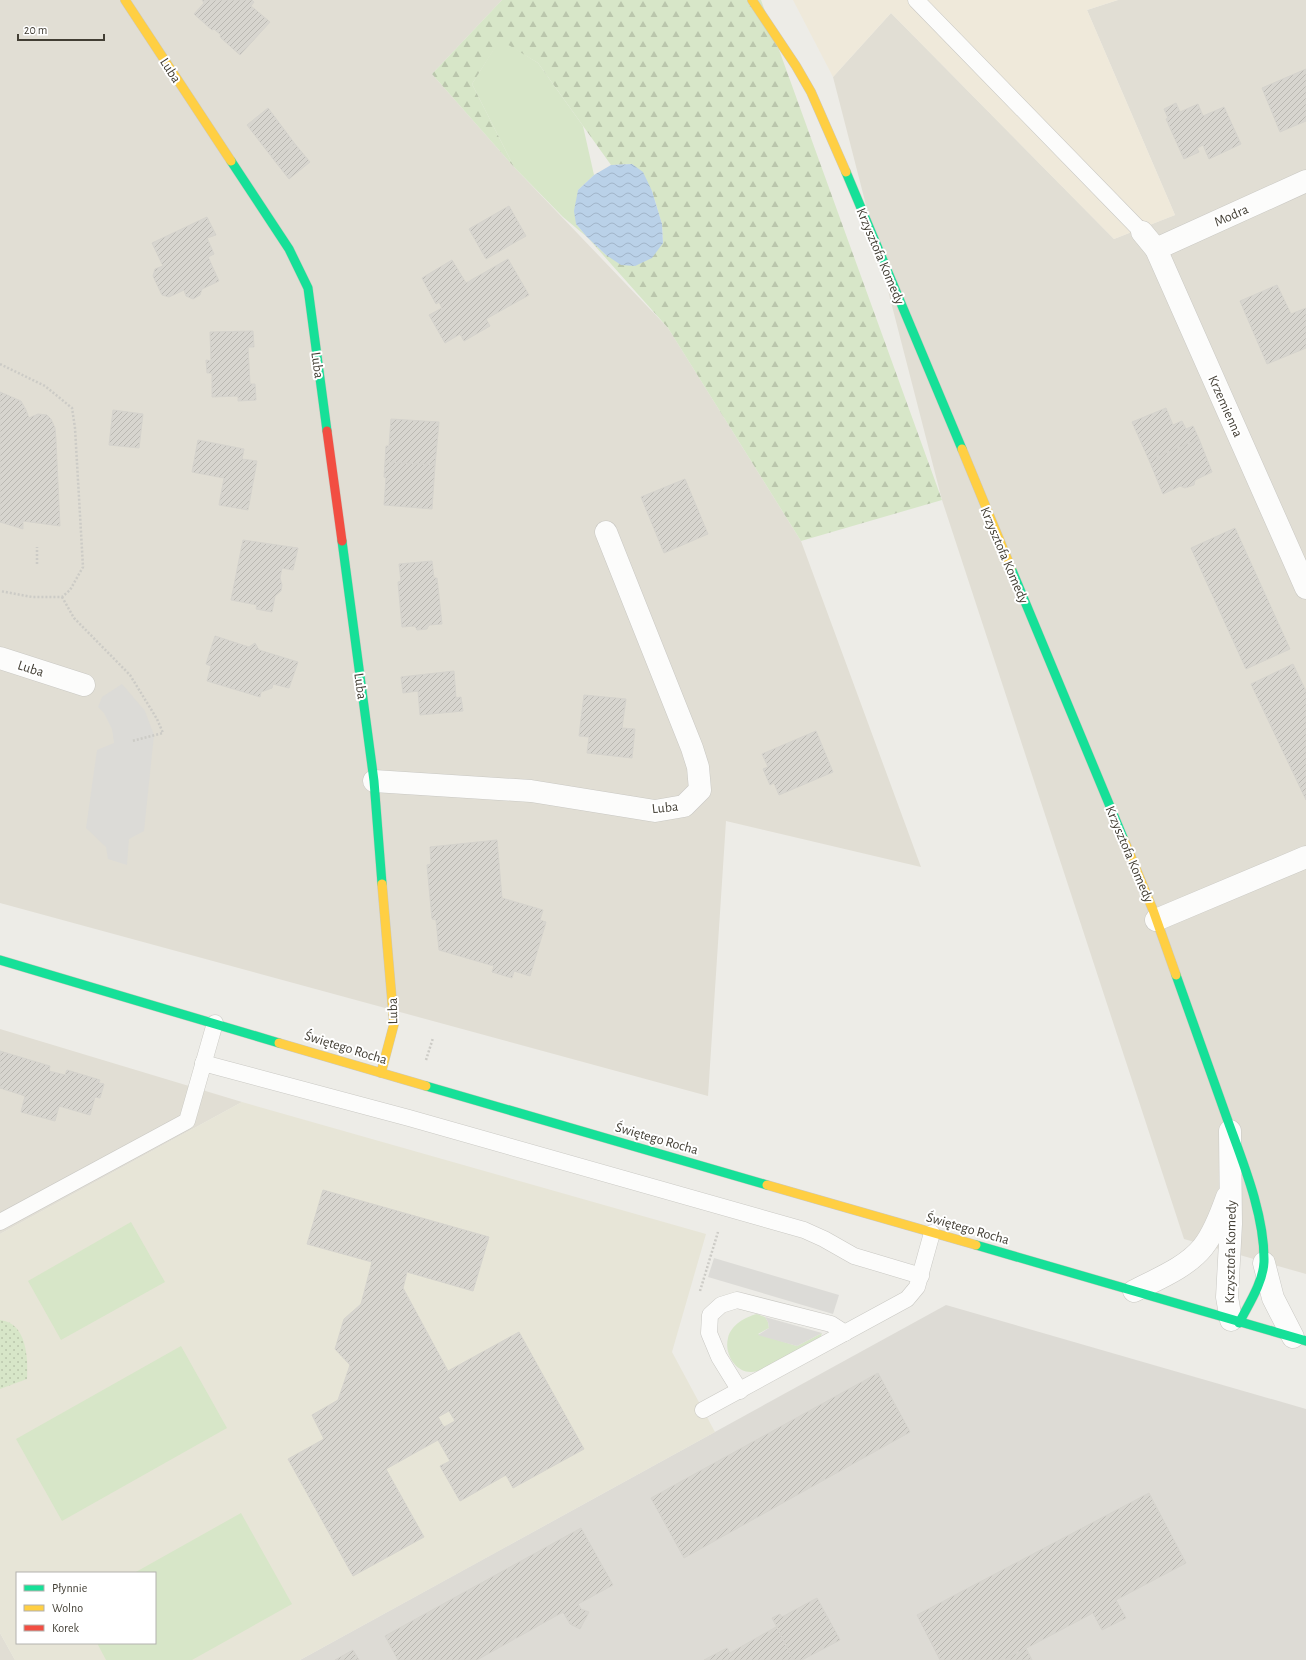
<svg xmlns="http://www.w3.org/2000/svg" width="1306" height="1660" font-family="'Alegreya Sans',sans-serif">
<style>
.residential{fill:#e1ded4}
.commercial{fill:#efe9da}
.industrial{fill:#dddbd5}
.education{fill:#e7e5d7;fill-rule:evenodd}
.green{fill:#d7e6c8}
.forest{fill:url(#forest-firs)}
.park{fill:url(#park-dots)}
.parking{fill:#dcdbd7}
.water{fill:url(#water-waves)}
.building{fill:url(#building-hatch);stroke:#d5d3cd;fill-rule:evenodd}
.lines{fill:none;stroke-linecap:round;stroke-linejoin:round}
.lane-casing{stroke:#c9c8c3;stroke-width:17}
.street-casing{stroke:#c9c8c3;stroke-width:23}
.fast-casing{stroke:#ccc9be;stroke-width:10}
.slow-casing{stroke:#ccc9be;stroke-width:10}
.jam-casing{stroke:#ccc9be;stroke-width:10}
.path{stroke:#cccbc6;stroke-width:2.5;stroke-dasharray:2 2;stroke-linecap:butt}
.lane{stroke:#fcfcfb;stroke-width:16}
.street{stroke:#fcfcfb;stroke-width:22}
.fast{stroke:#16e098;stroke-width:9}
.slow{stroke:#ffcf43;stroke-width:9}
.jam{stroke:#f24e42;stroke-width:9}
.labels{text-anchor:middle;stroke-width:4;stroke-linejoin:round;paint-order:stroke}
.street-label{font-size:14px;fill:#423e34;stroke:#fff}
</style>
<defs>
<pattern id="forest-firs" width="22" height="20" patternUnits="userSpaceOnUse"><rect width="22" height="20" fill="#d7e6c8"/><path d="M5 1l3.5 6h-7zM16 11l3.5 6h-7z" fill="#bac6ac"/></pattern>
<pattern id="park-dots" width="8" height="8" patternUnits="userSpaceOnUse"><rect width="8" height="8" fill="#d7e6c8"/><path d="M2 2h.1M6 6h.1" fill="none" stroke="#bac6ac" stroke-width="1.8" stroke-linecap="round"/></pattern>
<pattern id="water-waves" width="16" height="10" patternUnits="userSpaceOnUse"><rect width="16" height="10" fill="#bad1e8"/><path d="M0 5q4-4 8 0t8 0" fill="none" stroke="#a1b4c8"/></pattern>
<pattern id="building-hatch" width="6" height="6" patternUnits="userSpaceOnUse"><rect width="6" height="6" fill="#d7d5cf"/><path d="M-1 1l2-2M0 6l6-6M5 7l2-2" fill="none" stroke="#bab8b2"/></pattern>
</defs>
<rect width="100%" height="100%" fill="#edece7"/>
<g class="residential">
<polygon points="0,0 502,0 432,74 514,167 668,328 801,541 921,867 726,821 708,1096 0,903"/>
<polygon points="1118,0 1306,0 1306,1274 1184,1239 942,500 833,77 891,13 1114,239 1175,215 1087,10"/>
<polygon points="0,1029 242,1102 0,1234"/>
<polygon points="0,1633 15,1660 0,1660"/>
</g>
<polygon class="commercial" points="793,0 1118,0 1087,10 1175,215 1114,239 891,13 833,77"/>
<polygon class="industrial" points="946,1305 1306,1409 1306,1660 300,1660"/>
<path class="education" d="M242,1102L706,1234L672,1352L715,1432L300,1660H15L0,1633V1234ZM17,1573H155V1643H17Z"/>
<g class="green">
<polygon points="500,39 538,63 583,126 594,175 578,190 576,224 587,237 563,217 514,167 472,84"/>
<polygon points="131,1222 165,1282 61,1340 28,1281"/>
<path d="M757,1314L765,1317L768,1322L769,1328L758,1334L797,1346L822,1333L820,1339C805,1347 767,1372 751,1372C735,1372 724,1353 728,1338C731,1325 745,1317 757,1314Z"/>
<polygon points="181,1346 227,1428 62,1521 16,1439"/>
<polygon points="241,1513 292,1604 192,1660 106,1660 97,1643 155,1643 155,1573 134,1573"/>
</g>
<polygon class="forest" points="502,0 761,0 942,500 801,541 668,328 587,237 606,255 663,243 662,224 652,191 632,164 611,165 538,63 500,40 472,84 514,167 432,74"/>
<path class="park" d="M0,1320C27,1323 28,1358 27,1379L0,1389Z"/>
<g class="parking">
<polygon points="122,684 145,711 154,735 144,831 129,839 127,865 108,859 106,847 86,828 97,750 114,743 112,729 104,713 98,707 102,697"/>
<polygon points="714,1258 839,1295 833,1314 708,1277"/>
<polygon points="765,1317 822,1333 797,1346 758,1335 769,1328 768,1322"/>
</g>
<polygon class="water" points="632,164 643,172 652,191 662,224 663,243 652,258 635,266 621,265 606,255 587,237 576,224 574,211 578,190 594,175 611,165"/>
<g class="building">
<polygon points="202,0 252,0 254,2 251,6 270,22 240,55 220,37 221,35 214,29 212,30 194,14 204,3"/>
<polygon points="1306,69 1306,121 1280,132 1262,88"/>
<polygon points="1176,103 1180,112 1198,104 1203,116 1224,107 1241,144 1209,159 1203,145 1197,148 1199,152 1184,159 1166,119 1168,118 1164,109"/>
<polygon points="268,108 295,144 274,160 247,125"/>
<polygon points="295,144 310,162 289,179 274,160"/>
<polygon points="509,206 526,236 486,259 469,229"/>
<polygon points="207,217 216,235 207,238 214,254 208,257 219,281 202,289 200,295 193,299 186,296 184,290 169,297 162,295 153,276 155,269 163,266 152,243"/>
<polygon points="508,259 529,295 486,319 490,326 464,341 460,334 445,343 429,315 442,308 439,302 436,304 422,278 452,260 466,283"/>
<polygon points="1277,285 1291,314 1306,308 1306,348 1267,364 1240,301"/>
<polygon points="253,331 254,347 248,347 250,384 255,384 256,400 238,401 238,396 212,397 212,373 207,373 206,360 211,361 210,332"/>
<polygon points="0,392 21,401 26,410 29,418 38,414 47,415 51,419 55,428 56,440 60,526 23,521 23,529 0,522"/>
<polygon points="1166,408 1173,425 1182,421 1186,429 1193,426 1199,439 1149,460 1132,422"/>
<polygon points="113,410 143,414 139,448 109,445"/>
<polygon points="391,419 439,422 435,465 385,462 386,446 389,446"/>
<polygon points="1199,439 1212,472 1195,480 1194,485 1185,488 1180,486 1163,494 1149,460"/>
<polygon points="198,440 244,449 242,459 257,461 248,510 219,505 224,478 192,472"/>
<polygon points="385,462 435,465 432,509 384,505 386,478 384,477"/>
<polygon points="685,479 708,534 664,553 641,497"/>
<polygon points="1235,528 1290,649 1246,669 1191,548"/>
<polygon points="243,540 298,548 293,570 282,568 280,578 282,585 281,591 275,596 272,612 256,609 257,605 231,600"/>
<polygon points="432,561 434,578 437,578 442,624 429,625 427,629 417,630 415,626 402,627 398,582 401,581 399,564"/>
<polygon points="215,636 249,647 255,643 259,650 298,662 289,688 273,684 272,688 261,692 260,697 207,681 211,666 206,664"/>
<polygon points="1293,664 1306,691 1306,800 1251,684"/>
<polygon points="454,671 456,698 461,697 463,711 420,715 418,691 403,693 401,677"/>
<polygon points="584,695 626,699 622,728 635,729 632,758 587,753 589,737 579,736"/>
<polygon points="816,731 833,772 779,795 774,783 770,785 763,769 768,767 762,754"/>
<polygon points="497,840 502,898 543,910 540,920 546,922 530,976 514,971 512,978 492,972 494,966 439,950 436,920 432,919 427,865 431,864 430,847"/>
<polygon points="0,1051 50,1066 49,1071 65,1075 67,1070 100,1080 99,1083 104,1084 100,1098 95,1097 90,1115 59,1106 55,1121 21,1112 25,1096 0,1088"/>
<path d="M323,1190L489,1237L473,1291L407,1272L403,1288L448,1371L519,1332L584,1449L513,1488L506,1475L460,1501L440,1466L450,1461L438,1440L386,1469L424,1537L353,1576L288,1459L324,1439L312,1415L338,1400L350,1365L335,1349L344,1319L361,1304L372,1262L307,1244ZM449,1411L455,1421L444,1427L438,1417Z"/>
<polygon points="878,1373 910,1432 684,1558 651,1498"/>
<polygon points="1149,1493 1186,1563 1116,1600 1126,1618 1102,1630 1093,1613 1004,1660 940,1660 917,1615"/>
<polygon points="581,1528 613,1585 578,1604 581,1609 589,1612 580,1629 570,1624 563,1612 477,1660 398,1660 385,1636"/>
<polygon points="817,1598 840,1640 802,1660 794,1660 772,1618 780,1614 782,1617"/>
<polygon points="776,1627 794,1660 704,1660 727,1648 730,1653"/>
<polygon points="1026,1648 1032,1660 1004,1660"/>
<polygon points="353,1650 359,1660 335,1660"/>
</g>
<g class="lines">
<defs>
<g id="lane">
<polyline points="916,0 1142,232"/>
<polyline points="203,1063 409,1118 804,1230 824,1239 854,1256 921,1276"/>
<polyline points="0,1222 187,1121 215,1023"/>
<polyline points="740,1391 719,1357 709,1333 710,1315 721,1305 737,1300 831,1324 845,1333"/>
<polyline points="703,1410 907,1299 917,1287 932,1233"/>
</g>
<g id="street">
<polyline points="1142,232 1156,249 1306,588"/>
<polyline points="1156,249 1306,181"/>
<polyline points="0,658 84,685"/>
<polyline points="374,781 531,791 655,811 684,806 700,790 698,767 692,748 606,532"/>
<polyline points="1156,920 1306,857"/>
<polyline points="1230,1131 1231,1224 1227,1297 1231,1320"/>
<polyline points="1264,1263 1273,1298 1293,1337"/>
<path d="M1134,1291C1157,1279 1186,1268 1203,1247C1214,1233 1221,1214 1227,1197"/>
</g>
<g id="fast">
<polyline points="231,161 289,249 308,288 327,431"/>
<polyline points="846,172 962,449"/>
<polyline points="342,541 374,781 382,884"/>
<polyline points="1011,568 1124,840"/>
<polyline points="0,960 279,1043"/>
<path d="M1176,975C1194,1025 1211,1074 1229,1124C1244,1165 1265,1217 1264,1262C1263,1283 1248,1305 1239,1323"/>
<polyline points="426,1086 767,1185"/>
<polyline points="976,1245 1306,1341"/>
</g>
<g id="slow">
<polyline points="125,0 231,161"/>
<polyline points="752,0 796,66 811,92 846,172"/>
<polyline points="962,449 1011,568"/>
<polyline points="1124,840 1153,910 1176,975"/>
<polyline points="279,1043 426,1086"/>
<polyline points="381,1073 394,1024 382,884"/>
<polyline points="767,1185 976,1245"/>
</g>
<polyline id="jam" points="327,431 342,541"/>
</defs>
<use href="#lane" class="lane-casing"/>
<use href="#street" class="street-casing"/>
<use href="#fast" class="fast-casing"/>
<use href="#slow" class="slow-casing"/>
<use href="#jam" class="jam-casing"/>
<g class="path">
<polyline points="0,364 45,386 72,408 75,428 83,567 70,590 62,597 32,597 0,591"/>
<polyline points="37,564 37,547"/>
<polyline points="62,597 74,618 130,675 157,719 163,733 132,741"/>
<polyline points="426,1060 433,1038"/>
<polyline points="700,1291 718,1232"/>
</g>
<use href="#lane" class="lane"/>
<use href="#street" class="street"/>
<use href="#fast" class="fast"/>
<use href="#slow" class="slow"/>
<use href="#jam" class="jam"/>
</g>
<g class="labels">
<g class="street-label">
<text transform="translate(171 70) rotate(57)" y="5">Luba</text>
<text transform="translate(1231 215) rotate(-24)" y="5">Modra</text>
<text transform="translate(881 256) rotate(67)" y="5">Krzysztofa Komedy</text>
<text transform="translate(318 365) rotate(82)" y="5">Luba</text>
<text transform="translate(1226 406) rotate(66)" y="5">Krzemienna</text>
<text transform="translate(1005 555) rotate(67)" y="5">Krzysztofa Komedy</text>
<text transform="translate(31 668) rotate(18)" y="5">Luba</text>
<text transform="translate(361 686) rotate(82)" y="5">Luba</text>
<text transform="translate(665 807) rotate(-6)" y="5">Luba</text>
<text transform="translate(1130 854) rotate(67)" y="5">Krzysztofa Komedy</text>
<text transform="translate(392 1011) rotate(-91)" y="5">Luba</text>
<text transform="translate(346 1047) rotate(17)" y="5">Świętego Rocha</text>
<text transform="translate(657 1138) rotate(16)" y="5">Świętego Rocha</text>
<text transform="translate(968 1228) rotate(16)" y="5">Świętego Rocha</text>
<text transform="translate(1230 1252) rotate(-89)" y="5">Krzysztofa Komedy</text>
</g>
</g>
<rect x="16" y="1572" width="140" height="72" fill="#ffffff" stroke="#b3b2ae"/>
<rect x="24" y="1585" width="20" height="6" fill="#16e098" stroke="#b3b2ae"/>
<text x="52" y="1592" font-size="12" fill="#423e34">Płynnie</text>
<rect x="24" y="1605" width="20" height="6" fill="#ffcf43" stroke="#b3b2ae"/>
<text x="52" y="1612" font-size="12" fill="#423e34">Wolno</text>
<rect x="24" y="1625" width="20" height="6" fill="#f24e42" stroke="#b3b2ae"/>
<text x="52" y="1632" font-size="12" fill="#423e34">Korek</text>
<path d="M18 34v6h86v-6" fill="none" stroke="#423e34" stroke-width="2"/>
<text x="24" y="34" font-size="12" fill="#423e34" stroke="#ffffff" stroke-width="3" paint-order="stroke">20 m</text>
</svg>
